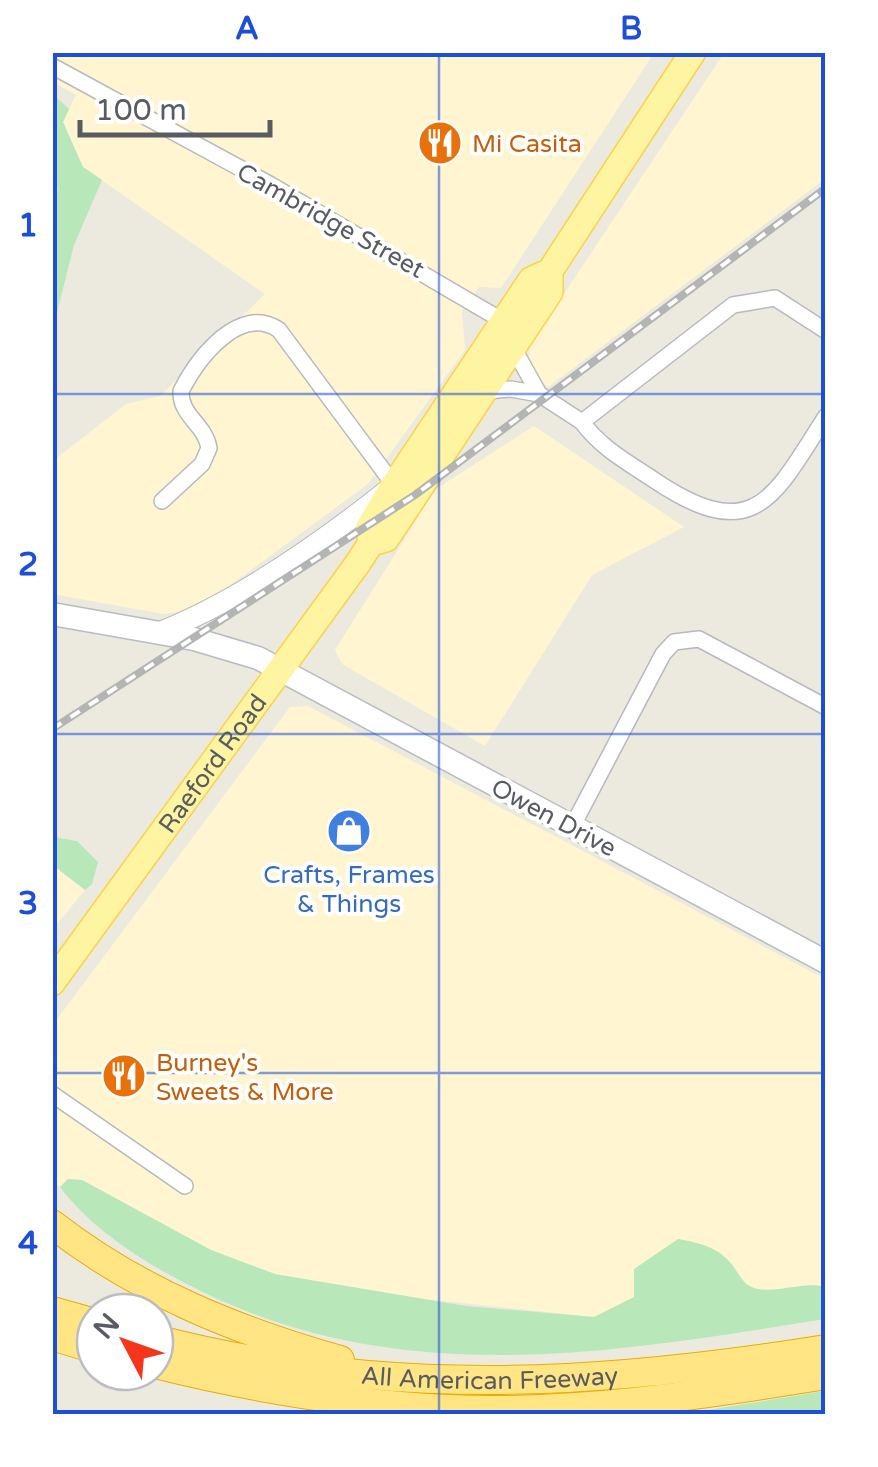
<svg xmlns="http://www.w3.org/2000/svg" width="878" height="1467" font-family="'Varela Round',sans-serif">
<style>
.commercial{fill:#fff6d1}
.green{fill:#b8e7ba}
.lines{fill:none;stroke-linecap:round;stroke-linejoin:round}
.minor-casing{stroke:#b7b9bf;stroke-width:18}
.tertiary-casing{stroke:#b7b9bf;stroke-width:22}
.secondary-casing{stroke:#b7bbc2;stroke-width:25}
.primary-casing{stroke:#fbd248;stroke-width:28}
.motorway-casing{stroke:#ebac00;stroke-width:30}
.minor{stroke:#fff;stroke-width:15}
.tertiary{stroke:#fff;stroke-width:20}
.secondary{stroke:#fff;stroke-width:22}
.primary{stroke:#fff4a1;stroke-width:25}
.motorway{stroke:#ffe583;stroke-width:28}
.rail-casing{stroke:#b3b4b4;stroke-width:8}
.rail{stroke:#fff;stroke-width:4;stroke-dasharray:11;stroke-linecap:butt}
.grid{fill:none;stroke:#1d4ed8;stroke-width:2.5;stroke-opacity:0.55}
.labels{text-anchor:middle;stroke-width:8;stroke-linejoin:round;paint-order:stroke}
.food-label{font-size:25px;fill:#c56008;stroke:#fff;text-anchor:start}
.street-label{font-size:25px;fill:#585b61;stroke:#fff}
.shop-label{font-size:25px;fill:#366cbe;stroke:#fff}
.neatline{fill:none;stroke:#1d4ed8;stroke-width:4}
.grid-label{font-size:32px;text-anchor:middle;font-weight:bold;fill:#1d4ed8}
</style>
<rect width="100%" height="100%" fill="#eceade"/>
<g class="commercial">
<polygon points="53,53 654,53 501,288 479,287 462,311 465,350 368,484 198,609 164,614 53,594 53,461 126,404 160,396 265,294 83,167 63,122 76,95 53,82"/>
<polygon points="724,53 825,53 825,179 548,387 528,369 530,345"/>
<polygon points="534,426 684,527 592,575 485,746 342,664 335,650 436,489"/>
<polygon points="308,706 825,979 825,1313 594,1317 378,1294 275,1274 211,1250 82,1180 68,1179 60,1187 53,1181 52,1026 290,707"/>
<polygon points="52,865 85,890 53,929 52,929"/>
</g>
<g class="green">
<polygon points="53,94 69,109 63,122 83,167 102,180 74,245 53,328 52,220 58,188 53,179"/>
<polygon points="53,837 77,841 98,862 92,884 85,890 53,865"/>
<path d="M68,1179L82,1180L211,1250L275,1274L466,1306L594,1317L634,1297V1269L678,1239C700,1243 719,1247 733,1266C737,1271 742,1281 748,1285C768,1298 802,1280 825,1287V1319C605,1354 392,1392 185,1283C140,1260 91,1228 60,1187Z"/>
<polygon points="825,1391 825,1414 683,1414"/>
</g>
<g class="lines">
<defs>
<g id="minor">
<polyline points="52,66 271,185 503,321"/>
<path d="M826,331L775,298L733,305L582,422C601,448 627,462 654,480C754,547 773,499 826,416"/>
<polyline points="514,349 539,394 582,422"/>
<polyline points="487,391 511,389 539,394"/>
<path d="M162,501L202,464L209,448C205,424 180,416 181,391C198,358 240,303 279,330L394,485"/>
<polyline points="572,827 663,654 674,642 699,639 826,707"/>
<polyline points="52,1094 185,1186"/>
</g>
<path id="tertiary" d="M160,632C240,600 317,546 385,492"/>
<polyline id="secondary" points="52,614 194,639 258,658 826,962"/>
<g id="primary">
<polyline points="371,543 386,539 550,292 550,271"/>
<path id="s1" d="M52,983L358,563L371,543L369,527L394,485L531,280L550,271L693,52"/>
</g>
<g id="motorway">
<path d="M52,1224C138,1291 237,1331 340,1360"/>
<polyline points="52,1311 95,1323"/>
<polyline points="52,1336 95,1349"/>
<path id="s2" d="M155,1339C384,1398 595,1386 826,1349"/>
<path d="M155,1364C251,1388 348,1404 447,1409C572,1415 703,1395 826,1375"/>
</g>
</defs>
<use href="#minor" class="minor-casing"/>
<use href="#tertiary" class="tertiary-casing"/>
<use href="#secondary" class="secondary-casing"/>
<use href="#primary" class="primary-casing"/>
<use href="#motorway" class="motorway-casing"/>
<use href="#minor" class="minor"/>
<use href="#tertiary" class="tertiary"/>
<use href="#secondary" class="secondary"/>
<use href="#primary" class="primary"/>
<use href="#motorway" class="motorway"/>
<defs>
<polyline id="rail" points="52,729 415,495 826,188"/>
</defs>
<use href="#rail" class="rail-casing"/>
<use href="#rail" class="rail"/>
</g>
<path class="grid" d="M439,52V1414M52,394H826M52,734H826M52,1073H826"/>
<defs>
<symbol id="restaurant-disc" viewBox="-11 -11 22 22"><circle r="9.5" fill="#e8710a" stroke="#fff"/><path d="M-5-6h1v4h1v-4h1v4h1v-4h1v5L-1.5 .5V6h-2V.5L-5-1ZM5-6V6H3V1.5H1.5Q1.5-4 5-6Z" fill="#fff"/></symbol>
<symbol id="shop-disc" viewBox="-11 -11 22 22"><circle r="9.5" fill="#3f7fe0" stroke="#fff"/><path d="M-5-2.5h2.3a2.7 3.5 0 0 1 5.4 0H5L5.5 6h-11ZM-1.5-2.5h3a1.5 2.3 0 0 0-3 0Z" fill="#fff"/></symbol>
</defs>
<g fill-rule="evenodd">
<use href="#restaurant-disc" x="415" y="118" width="50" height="50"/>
<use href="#shop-disc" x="324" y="806" width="50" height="50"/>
<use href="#restaurant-disc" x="99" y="1051" width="50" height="50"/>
</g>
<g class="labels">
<g class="food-label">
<text x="472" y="152">Mi Casita</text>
<text x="156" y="1071">Burney's<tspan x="156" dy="29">Sweets &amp; More</tspan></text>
</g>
<g class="street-label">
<text transform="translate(331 220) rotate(29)" y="9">Cambridge Street</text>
<text dy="9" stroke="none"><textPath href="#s1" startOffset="272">Raeford Road</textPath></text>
<text transform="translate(554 817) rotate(28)" y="9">Owen Drive</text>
<text dy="9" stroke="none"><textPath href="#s2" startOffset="338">All American Freeway</textPath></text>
</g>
<g class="shop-label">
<text x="349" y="883">Crafts, Frames<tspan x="349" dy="29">&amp; Things</tspan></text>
</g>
</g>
<rect width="878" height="1467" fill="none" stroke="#ffffff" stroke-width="110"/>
<g transform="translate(125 1342) rotate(311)"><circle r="48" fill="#ffffff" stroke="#bcbdc0" stroke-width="2.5"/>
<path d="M0-8L18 38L0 25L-18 38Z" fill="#f5361b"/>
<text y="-15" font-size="28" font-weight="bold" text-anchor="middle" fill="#585b61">N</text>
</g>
<path d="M80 120v15h190v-15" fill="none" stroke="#585b61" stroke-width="5"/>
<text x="95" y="120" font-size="30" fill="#585b61" stroke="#ffffff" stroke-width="8" paint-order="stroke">100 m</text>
<rect x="55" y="55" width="768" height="1357" class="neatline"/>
<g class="grid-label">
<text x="247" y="39">A</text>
<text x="631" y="39">B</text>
<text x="28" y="236">1</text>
<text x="28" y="575">2</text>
<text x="28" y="914">3</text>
<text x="28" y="1254">4</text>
</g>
</svg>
